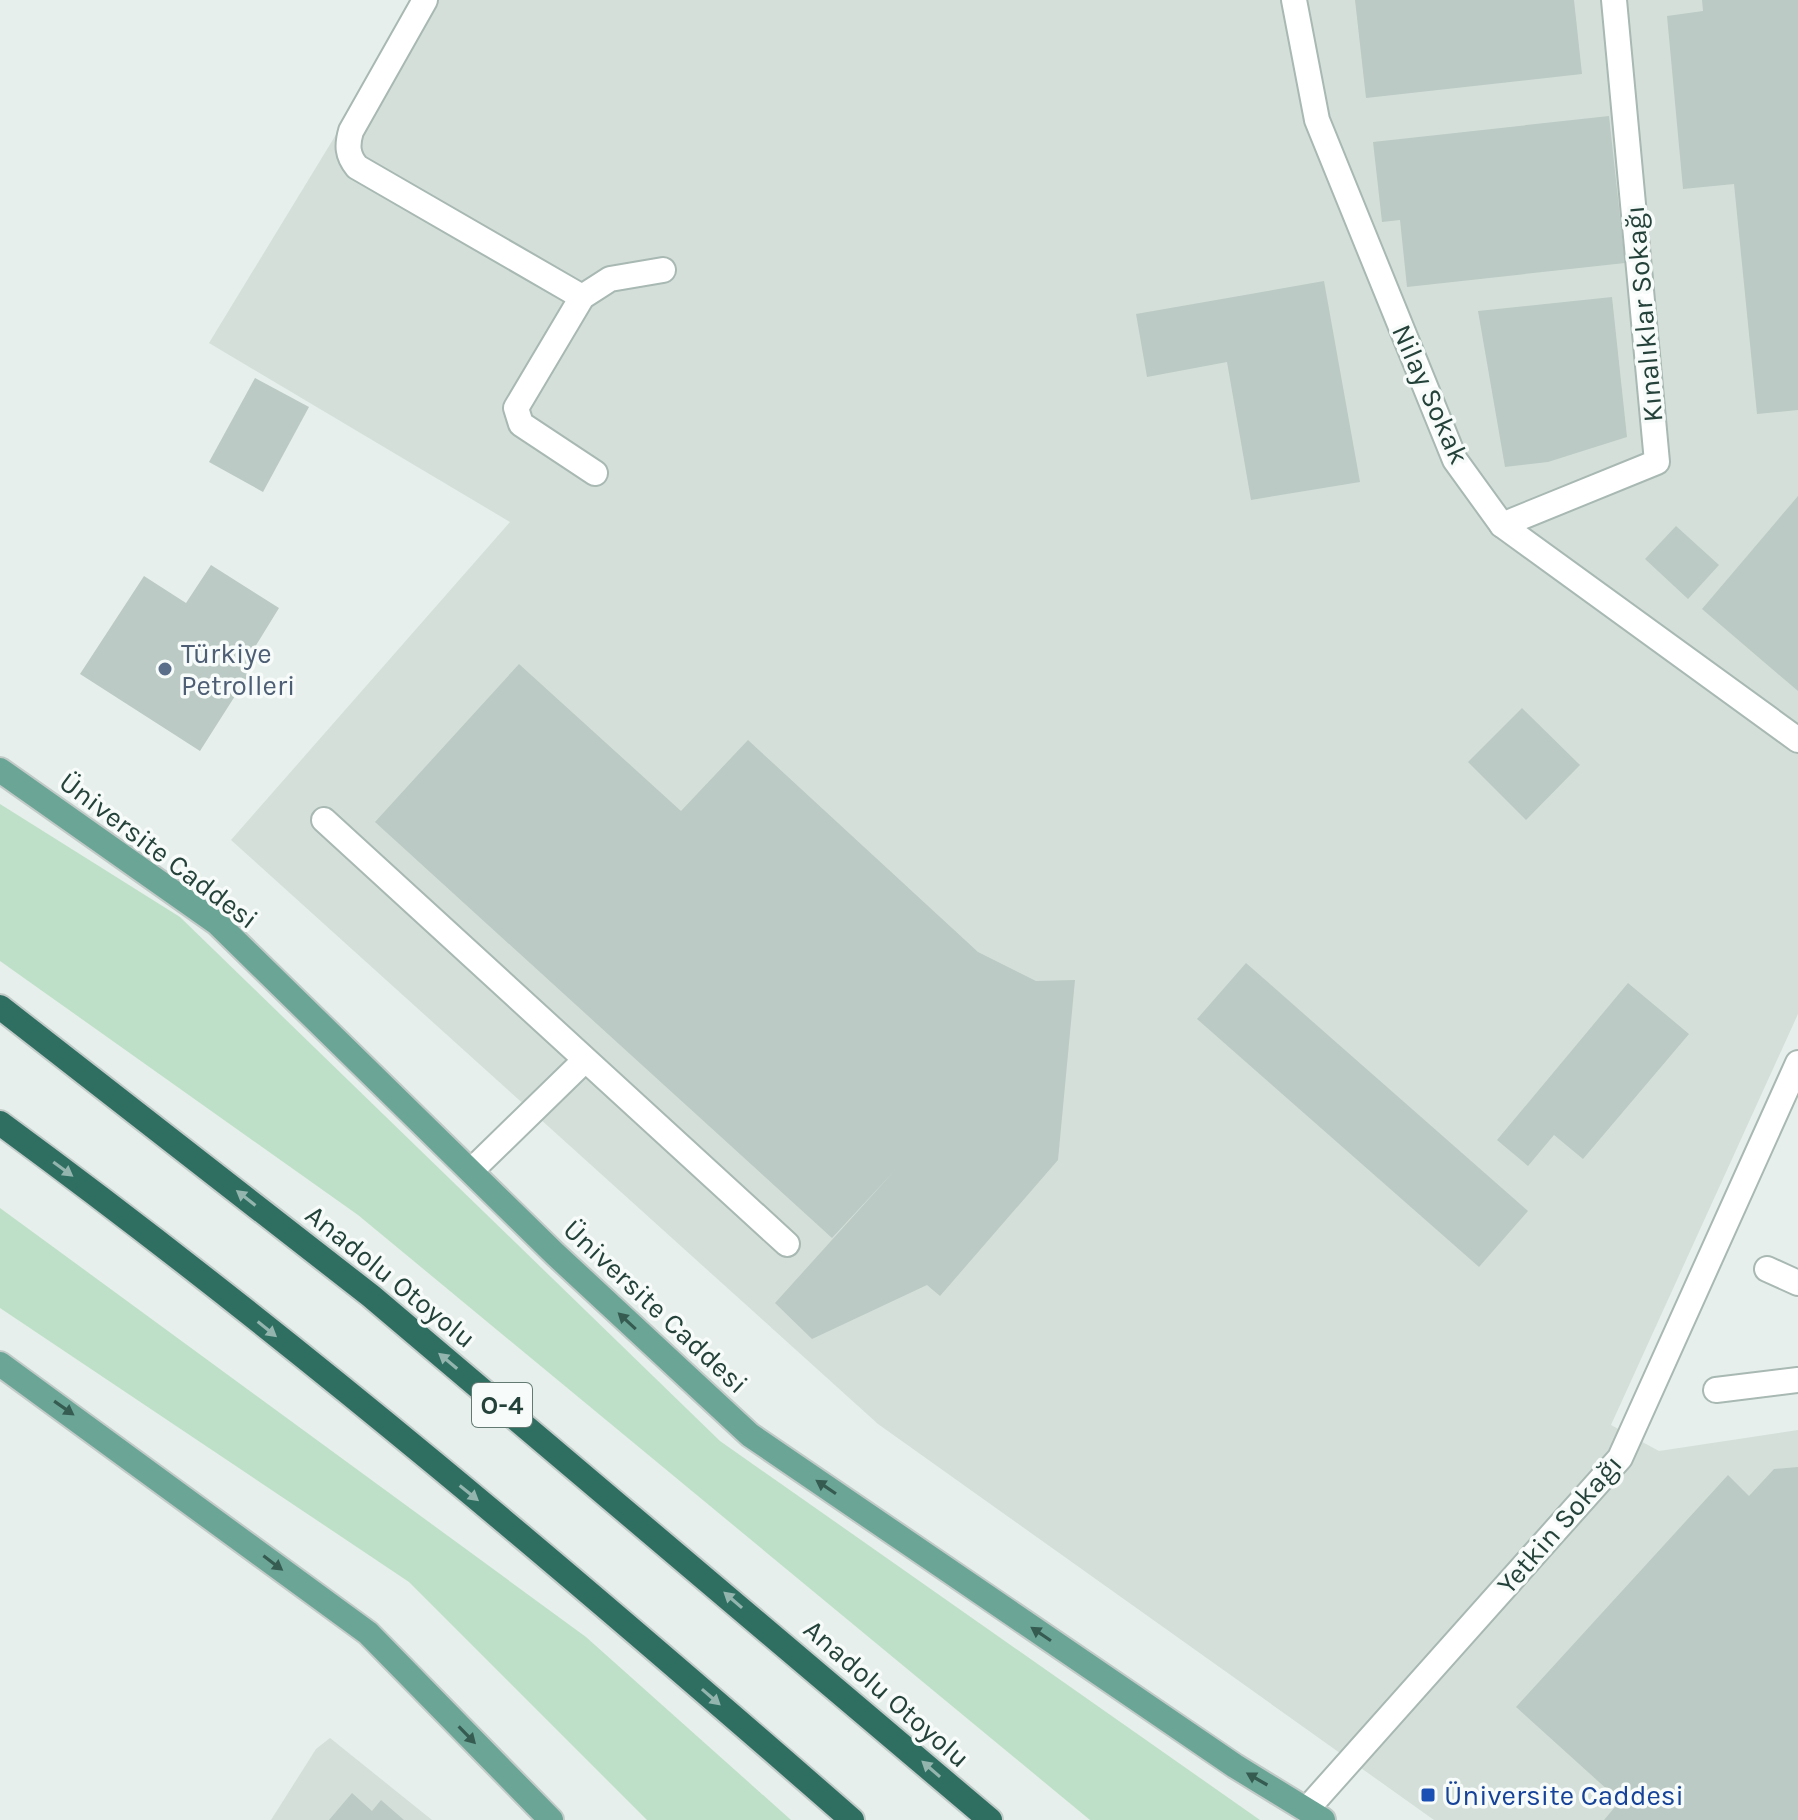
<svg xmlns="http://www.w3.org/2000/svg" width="1798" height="1820" font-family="Karla,sans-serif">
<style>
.built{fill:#d4dfda}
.green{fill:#bfe0c8}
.building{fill:#bbcac4}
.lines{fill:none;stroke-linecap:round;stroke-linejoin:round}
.minor-casing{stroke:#a8b8b2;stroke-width:28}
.major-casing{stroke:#c2cac8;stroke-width:28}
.highway-casing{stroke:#c2cac8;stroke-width:28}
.minor{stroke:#fff;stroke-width:24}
.major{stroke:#6aa596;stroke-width:24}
.highway{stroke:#2f6f62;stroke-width:24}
.oneway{fill:#93b5ae}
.oneway2{fill:#365b51}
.service-dot{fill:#5c6f8a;stroke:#f7fbf9;stroke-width:3}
.transit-dot{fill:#1a4fb4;stroke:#f7fbf9;stroke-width:3}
.labels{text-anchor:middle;stroke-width:7;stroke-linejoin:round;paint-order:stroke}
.shield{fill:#f7fbf9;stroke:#637a73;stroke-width:2}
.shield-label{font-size:26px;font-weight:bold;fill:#24423a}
.street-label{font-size:28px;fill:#24423a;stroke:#f7fbf9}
.service-label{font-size:28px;fill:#4e5e75;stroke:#f7fbf9;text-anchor:start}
.transit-label{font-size:28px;fill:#164399;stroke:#f7fbf9;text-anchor:start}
</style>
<rect width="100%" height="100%" fill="#e6efeb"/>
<g class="built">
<polygon points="418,0 1798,0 1798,1014 1611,1425 1659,1451 1798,1430 1798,1820 1434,1820 878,1424 231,840 510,522 209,343"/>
<polygon points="330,1738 432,1820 271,1820 316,1749"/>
</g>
<g class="green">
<polygon points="0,804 180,917 720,1441 1260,1820 1090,1820 358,1215 0,961"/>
<polygon points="0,1208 586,1637 791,1820 647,1820 409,1582 0,1308"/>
</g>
<g class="building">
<polygon points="1355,0 1574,0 1582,74 1366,98"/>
<polygon points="1702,0 1798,0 1798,410 1757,414 1734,184 1683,189 1667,16 1703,11"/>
<polygon points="1609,116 1625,263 1407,287 1400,220 1382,222 1373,142"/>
<polygon points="1324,281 1360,482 1251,500 1227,362 1147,377 1136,314"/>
<polygon points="1612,297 1627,437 1548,462 1505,467 1478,311"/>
<polygon points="255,378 309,407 263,492 209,462"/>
<polygon points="1798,496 1798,691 1702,609"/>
<polygon points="1676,526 1719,565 1688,599 1645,559"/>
<polygon points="211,565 279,608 255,647 263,652 200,751 80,674 144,576 186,603"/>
<polygon points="519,664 681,811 748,740 978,952 1036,981 1075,980 1058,1160 940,1296 927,1285 812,1339 775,1303 896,1169 832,1238 375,822"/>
<polygon points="1522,708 1580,765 1526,820 1468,762"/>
<polygon points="1246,963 1528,1211 1479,1267 1197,1019"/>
<polygon points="1628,983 1689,1034 1583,1159 1554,1135 1528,1166 1497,1140"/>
<polygon points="1798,1467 1798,1820 1604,1820 1620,1801 1516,1707 1728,1475 1749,1496 1774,1469"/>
<polygon points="352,1793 372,1811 381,1800 404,1820 329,1820"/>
</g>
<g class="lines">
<defs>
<g id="minor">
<path d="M425,0L351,131C347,145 347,155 357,167L582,297"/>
<polyline points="1294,0 1317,120 1455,460 1502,525 1798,740"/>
<polyline points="595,473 521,424 516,408 582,297 610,279 663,270"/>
<polyline points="1502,525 1657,462 1614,0"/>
<polyline points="324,820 787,1244"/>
<polyline points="471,1171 585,1060"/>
<polyline points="1767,1269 1798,1283"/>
<polyline points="1716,1390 1798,1380"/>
<polyline points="1308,1808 1620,1458 1798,1063"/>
</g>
<g id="major">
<polyline points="0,770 217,923 555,1254 750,1435 1235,1766 1323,1820"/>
<polyline points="0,1364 368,1633 551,1820"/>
</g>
<g id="highway">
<polyline points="0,1007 371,1296 990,1820"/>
<path d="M0,1123C296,1340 576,1579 852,1820"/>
</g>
</defs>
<use href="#minor" class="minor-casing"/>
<use href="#major" class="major-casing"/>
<use href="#highway" class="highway-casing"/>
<use href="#minor" class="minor"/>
<use href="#major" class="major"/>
<use href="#highway" class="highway"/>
</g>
<defs><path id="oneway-solid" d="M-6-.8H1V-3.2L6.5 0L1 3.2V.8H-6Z" transform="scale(2)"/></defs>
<g class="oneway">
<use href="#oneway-solid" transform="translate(63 1169) rotate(36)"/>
<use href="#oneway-solid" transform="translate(246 1198) rotate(-142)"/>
<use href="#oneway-solid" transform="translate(267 1329) rotate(39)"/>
<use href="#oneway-solid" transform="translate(448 1361) rotate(-140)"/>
<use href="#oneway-solid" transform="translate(469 1493) rotate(39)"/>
<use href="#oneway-solid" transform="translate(733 1600) rotate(-139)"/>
<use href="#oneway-solid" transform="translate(711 1697) rotate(41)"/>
<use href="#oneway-solid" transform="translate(931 1769) rotate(-139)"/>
</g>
<g class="oneway2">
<use href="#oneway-solid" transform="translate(627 1321) rotate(-137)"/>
<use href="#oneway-solid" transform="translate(64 1408) rotate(35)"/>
<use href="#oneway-solid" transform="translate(826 1487) rotate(-146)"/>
<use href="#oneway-solid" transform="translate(273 1563) rotate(37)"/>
<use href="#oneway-solid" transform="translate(1041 1634) rotate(-146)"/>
<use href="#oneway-solid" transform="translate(467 1735) rotate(46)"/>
<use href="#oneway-solid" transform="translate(1257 1779) rotate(-150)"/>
</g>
<circle class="service-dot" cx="165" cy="669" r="8"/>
<rect class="transit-dot" x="1420" y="1787" width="16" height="16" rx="4"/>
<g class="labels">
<rect class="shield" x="472" y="1383" width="60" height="44" rx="6"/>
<g class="shield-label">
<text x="502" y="1414">O-4</text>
</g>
<g class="street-label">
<text transform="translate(1643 314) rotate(-95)" y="10">Kınalıklar Sokağı</text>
<text transform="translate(1431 394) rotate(66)" y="10">Nilay Sokak</text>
<text transform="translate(159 850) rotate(37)" y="10">Üniversite Caddesi</text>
<text transform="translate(391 1276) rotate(39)" y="10">Anadolu Otoyolu</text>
<text transform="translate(656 1306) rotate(43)" y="10">Üniversite Caddesi</text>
<text transform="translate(1559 1524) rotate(-49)" y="10">Yetkin Sokağı</text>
<text transform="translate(887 1693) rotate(41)" y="10">Anadolu Otoyolu</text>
</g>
<g class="service-label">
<text x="181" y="663">Türkiye<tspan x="181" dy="32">Petrolleri</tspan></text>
</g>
<g class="transit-label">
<text x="1444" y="1805">Üniversite Caddesi</text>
</g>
</g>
</svg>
